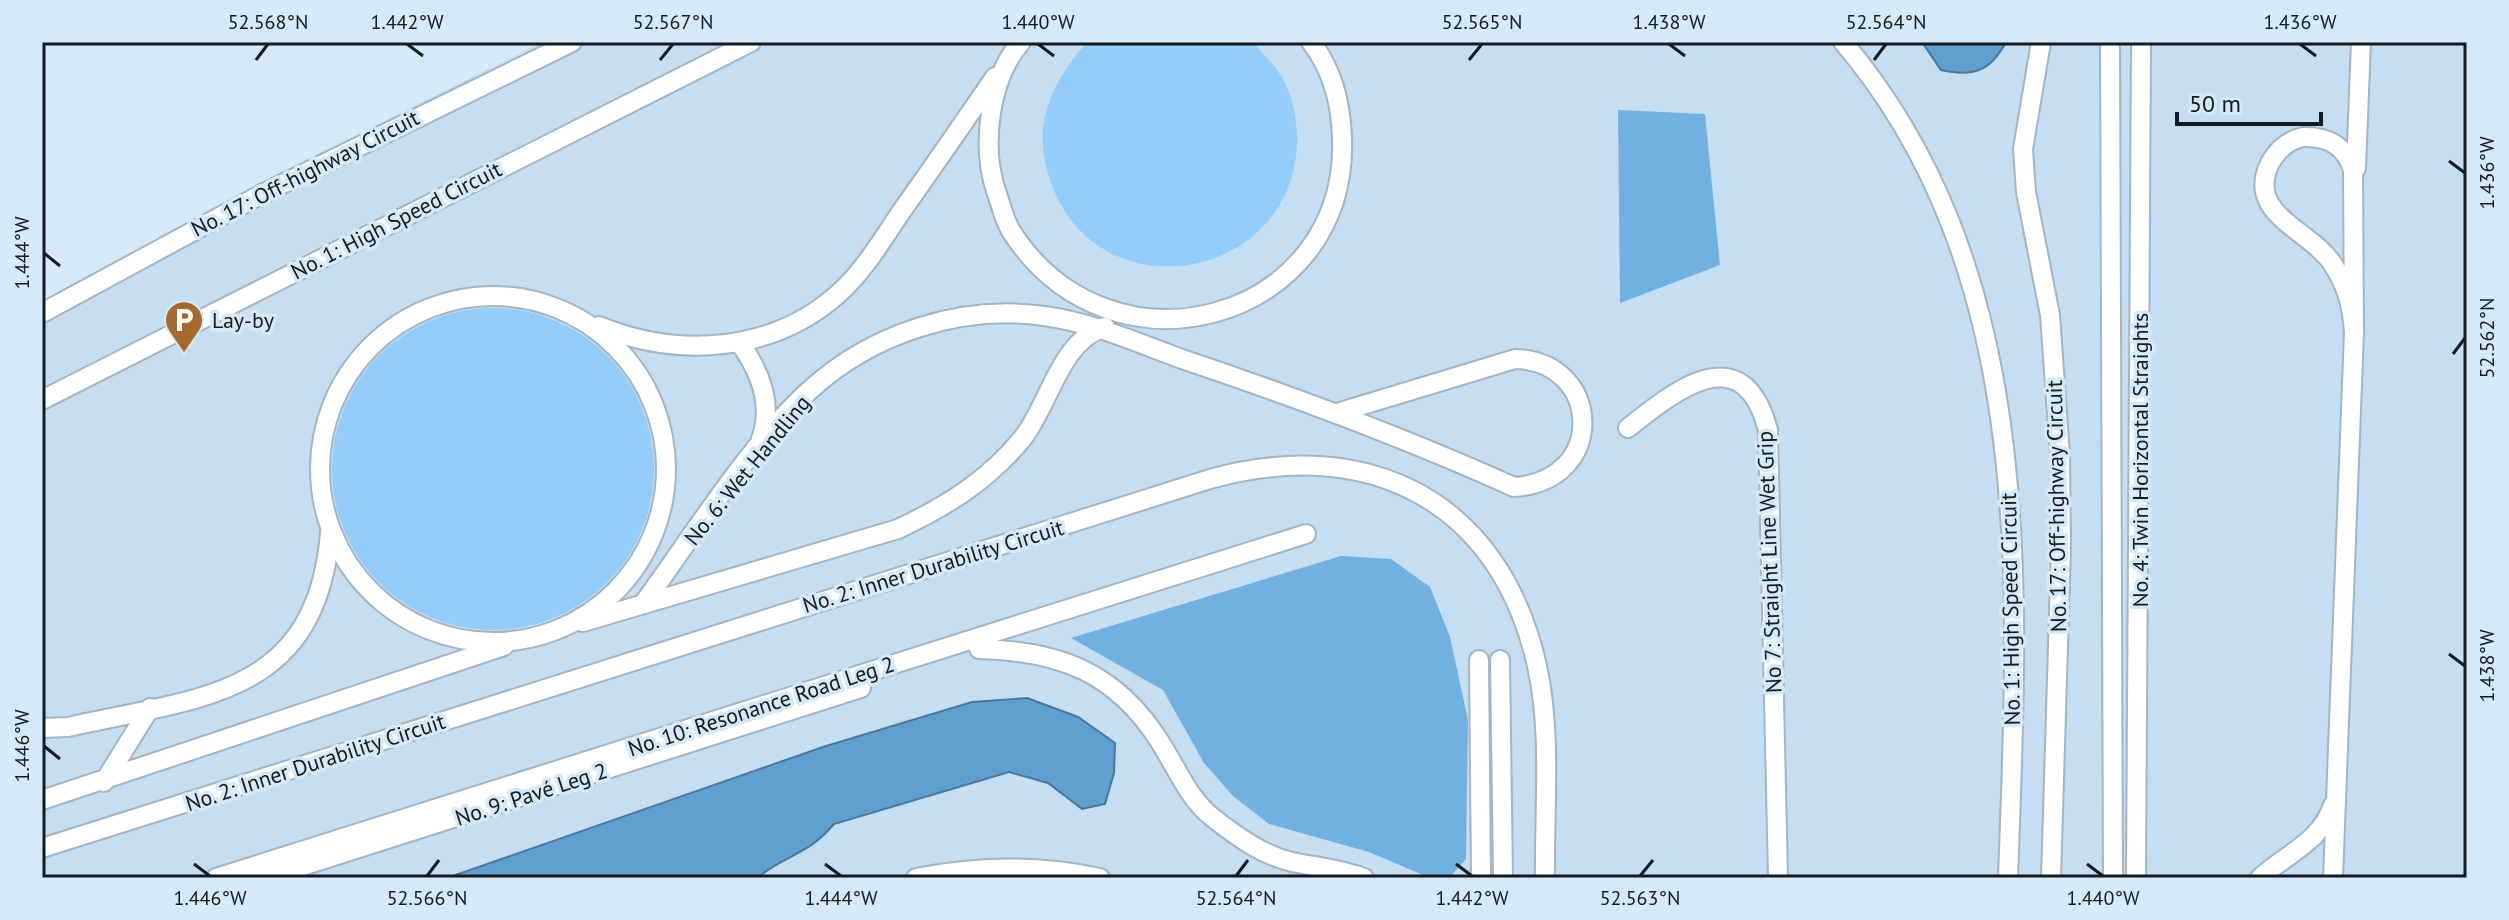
<svg xmlns="http://www.w3.org/2000/svg" width="2509" height="920" font-family="'PT Sans',sans-serif">
<style>
.built{fill:#c5def2}
.green{fill:#94cdf9}
.forest{fill:#70b1e2}
.water{fill:#60a0d0;stroke:#49789b;stroke-width:2}
.lines{fill:none;stroke-linecap:round;stroke-linejoin:round}
.minor-casing{stroke:#a3b5c3;stroke-width:22}
.minor{stroke:#fff;stroke-width:18}
.ticks{fill:none;stroke:#141a20;stroke-width:3}
.labels{text-anchor:middle;stroke-width:7;stroke-linejoin:round;paint-order:stroke}
.street-label{font-size:22px;fill:#141a20;stroke:#d6e9f8}
.poi-label{font-size:22px;fill:#141a20;stroke:#d6e9f8;text-anchor:start}
.neatline{fill:none;stroke:#141a20;stroke-width:3}
.ticks-label{font-size:20px;text-anchor:middle;fill:#141a20}
</style>
<rect width="100%" height="100%" fill="#d6e9f8"/>
<polygon class="built" points="542,42 2467,42 2467,878 42,878 42,312 372,127"/>
<g class="green">
<path d="M1087,42L1254,43C1263,54 1274,64 1281,76C1292,93 1296,115 1297,134C1301,281 1097,319 1050,180C1031,124 1051,84 1087,42Z"/>
<circle cx="493" cy="469" r="161"/>
</g>
<g class="forest">
<polygon points="1618,110 1705,114 1720,265 1620,303"/>
<polygon points="1341,556 1391,559 1430,587 1450,637 1468,720 1466,859 1449,878 1430,878 1369,852 1269,824 1233,796 1204,763 1163,690 1071,638"/>
</g>
<g class="water">
<path d="M1922,42H2006C1990,72 1973,77 1941,70Z"/>
<path d="M1027,698L1078,717L1115,743L1114,773L1105,804L1082,809L1048,783L1009,772L834,824C807,856 786,854 757,878H447L823,747L972,702Z"/>
</g>
<g class="lines">
<defs>
<g id="minor">
<path d="M1021,42C989,79 981,146 996,191C1001,204 1004,220 1011,231C1111,388 1349,321 1342,138C1341,104 1332,69 1311,42"/>
<path d="M1843,42C2040,274 2018,594 2008,878"/>
<polyline points="2041,42 2023,149 2026,192 2050,315 2060,455 2061,547 2051,878"/>
<polyline points="2110,42 2113,878"/>
<path d="M2303,137C2327,136 2346,146 2353,170L2354,332C2352,305 2347,286 2332,263C2309,229 2245,214 2270,163C2277,150 2289,140 2303,137Z"/>
<polyline points="2356,168 2361,42"/>
<circle cx="493" cy="469" r="173"/>
<polyline points="42,313 262,194 572,42"/>
<path d="M599,326C677,358 772,353 838,294C864,271 882,240 901,212C933,167 964,122 995,77"/>
<path d="M739,342C760,371 774,404 761,439"/>
<polyline points="42,400 751,42"/>
<path d="M1628,428C1677,389 1743,336 1768,430L1778,878"/>
<path d="M643,604C693,536 748,446 810,390C871,334 961,304 1044,316C1091,322 1138,343 1182,359C1295,397 1405,438 1514,487C1608,481 1602,361 1515,359L1340,412"/>
<path d="M583,622L898,529C947,506 987,481 1022,439C1049,406 1060,340 1105,327"/>
<path d="M979,649C1059,651 1116,672 1160,742C1176,767 1189,799 1212,817C1236,836 1262,855 1292,862C1316,867 1340,869 1364,878"/>
<polyline points="1479,660 1481,878"/>
<polyline points="1500,660 1503,878"/>
<path d="M42,728L68,727C199,697 316,698 330,533"/>
<polyline points="104,782 150,708"/>
<polyline points="42,800 504,646"/>
<path d="M42,848L1210,479C1368,435 1500,500 1537,666C1552,733 1544,809 1545,878"/>
<polyline points="216,878 1306,534"/>
<polyline points="265,878 861,688"/>
<path d="M916,878C977,866 1040,865 1100,878"/>
<polyline points="2136,878 2141,42"/>
<path d="M2260,878C2286,854 2321,842 2333,805"/>
<polyline points="2333,878 2354,332"/>
</g>
</defs>
<use href="#minor" class="minor-casing"/>
<use href="#minor" class="minor"/>
</g>
<path class="ticks" d="M407,44L423,56M1038,44L1054,56M1669,44L1685,56M2300,44L2316,56M256,60L268,44M660,60L673,44M1469,60L1482,44M1874,60L1886,44M2449,161L2465,173M44,253L60,266M2453,354L2465,338M2449,654L2465,666M44,746L60,759M194,864L210,876M825,864L841,876M1456,864L1472,876M2087,864L2103,876M427,876L439,860M1236,876L1248,860M1640,876L1653,860"/>
<defs>
<symbol id="parking-pin" viewBox="-11 -11 22 30"><path d="M0 17L-7.5 6A9.5 9.5 0 1 1 7.5 6Z" fill="#a6692d" stroke="#d6e9f8"/><path d="M-3.5-5.5H1a3.5 3.5 0 0 1 0 7H-1V5.5H-3.5ZM-1-3.4V-.6H.8a1.4 1.4 0 0 0 0-2.8Z" fill="#fff"/></symbol>
</defs>
<g fill-rule="evenodd">
<use href="#parking-pin" x="162" y="298" width="44" height="60"/>
</g>
<g class="labels">
<g class="street-label">
<text transform="translate(305 173) rotate(-27)" y="8">No. 17: Off-highway Circuit</text>
<text transform="translate(396 220) rotate(-27)" y="8">No. 1: High Speed Circuit</text>
<text transform="translate(2140 460) rotate(-90)" y="8">No. 4: Twin Horizontal Straights</text>
<text transform="translate(747 470) rotate(-51)" y="8">No. 6: Wet Handling</text>
<text transform="translate(2056 506) rotate(-91)" y="8">No. 17: Off-highway Circuit</text>
<text transform="translate(1769 562) rotate(-92)" y="8">No 7: Straight Line Wet Grip</text>
<text transform="translate(933 566) rotate(-17)" y="8">No. 2: Inner Durability Circuit</text>
<text transform="translate(2010 609) rotate(-91)" y="8">No. 1: High Speed Circuit</text>
<text transform="translate(761 706) rotate(-18)" y="8">No. 10: Resonance Road Leg 2</text>
<text transform="translate(315 762) rotate(-18)" y="8">No. 2: Inner Durability Circuit</text>
<text transform="translate(531 794) rotate(-18)" y="8">No. 9: Pavé Leg 2</text>
</g>
<g class="poi-label">
<text x="212" y="328">Lay-by</text>
</g>
</g>
<rect width="2509" height="920" fill="none" stroke="#d6e9f8" stroke-width="88"/>
<path d="M2177 112v12h144v-12" fill="none" stroke="#141a20" stroke-width="4"/>
<text x="2189" y="112" font-size="24" fill="#141a20" stroke="#d6e9f8" stroke-width="6" paint-order="stroke">50 m</text>
<rect x="44" y="44" width="2421" height="832" class="neatline"/>
<g class="ticks-label">
<text x="268" y="29">52.568°N</text>
<text x="407" y="29">1.442°W</text>
<text x="673" y="29">52.567°N</text>
<text x="1038" y="29">1.440°W</text>
<text x="1482" y="29">52.565°N</text>
<text x="1669" y="29">1.438°W</text>
<text x="1886" y="29">52.564°N</text>
<text x="2300" y="29">1.436°W</text>
<text transform="translate(2487 173) rotate(-90)" y="7">1.436°W</text>
<text transform="translate(22 253) rotate(-90)" y="7">1.444°W</text>
<text transform="translate(2487 338) rotate(-90)" y="7">52.562°N</text>
<text transform="translate(2487 666) rotate(-90)" y="7">1.438°W</text>
<text transform="translate(22 746) rotate(-90)" y="7">1.446°W</text>
<text x="210" y="905">1.446°W</text>
<text x="427" y="905">52.566°N</text>
<text x="841" y="905">1.444°W</text>
<text x="1236" y="905">52.564°N</text>
<text x="1472" y="905">1.442°W</text>
<text x="1640" y="905">52.563°N</text>
<text x="2103" y="905">1.440°W</text>
</g>
</svg>
